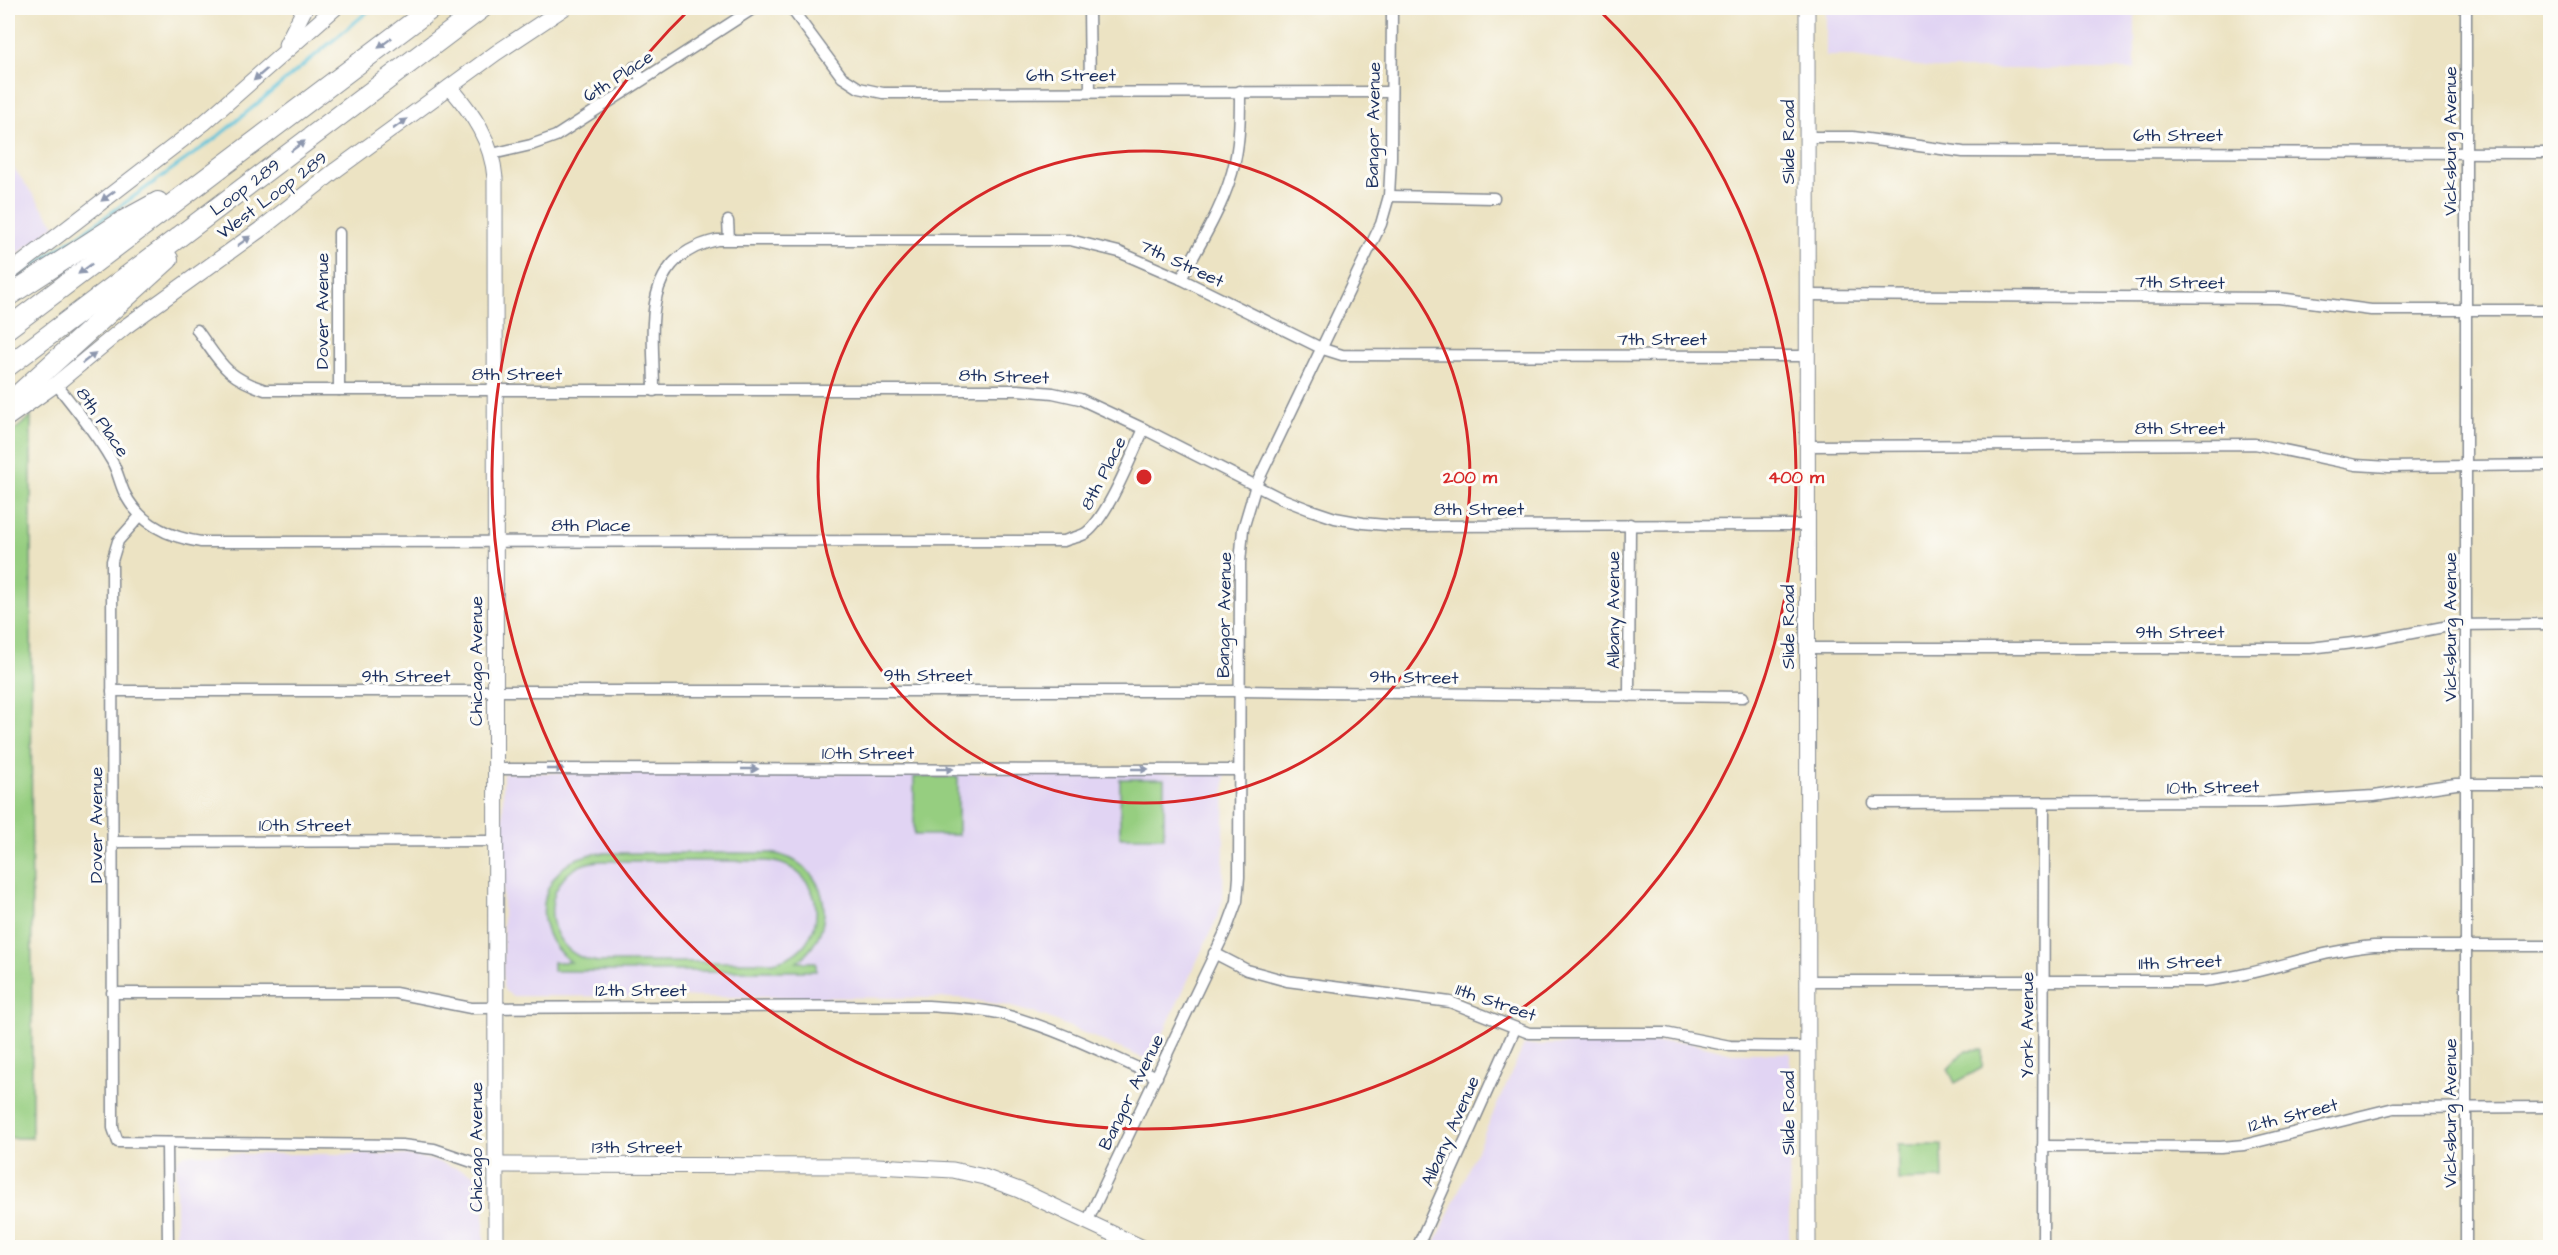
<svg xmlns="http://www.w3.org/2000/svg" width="2558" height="1255" font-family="'Architects Daughter',sans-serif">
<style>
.built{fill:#e1d4f3}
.green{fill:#96ce80;stroke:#587e6f;stroke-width:1.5;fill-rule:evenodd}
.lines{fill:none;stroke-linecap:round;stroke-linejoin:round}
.stream{stroke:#5dc3db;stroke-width:3}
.street-casing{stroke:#848990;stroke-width:13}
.secondary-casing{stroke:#848990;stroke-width:17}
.highway-casing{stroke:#848990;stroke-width:22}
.street{stroke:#fff;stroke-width:10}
.secondary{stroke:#fff;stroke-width:15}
.highway{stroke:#fff;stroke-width:20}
.oneway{fill:#8d97ae}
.ring{fill:none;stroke:#d62828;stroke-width:3}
.labels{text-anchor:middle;stroke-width:6;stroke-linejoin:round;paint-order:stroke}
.street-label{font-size:18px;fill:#1b2f5e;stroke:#fdfcf7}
.centre{fill:#d62828;stroke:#fdfcf7;stroke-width:3}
.ring-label{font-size:18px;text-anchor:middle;font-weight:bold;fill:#d62828;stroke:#fdfcf7;stroke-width:6;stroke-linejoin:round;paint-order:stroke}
</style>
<rect width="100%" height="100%" fill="#fdfcf7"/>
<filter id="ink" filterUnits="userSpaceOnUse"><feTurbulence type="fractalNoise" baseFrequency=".0167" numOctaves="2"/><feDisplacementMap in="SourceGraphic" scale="12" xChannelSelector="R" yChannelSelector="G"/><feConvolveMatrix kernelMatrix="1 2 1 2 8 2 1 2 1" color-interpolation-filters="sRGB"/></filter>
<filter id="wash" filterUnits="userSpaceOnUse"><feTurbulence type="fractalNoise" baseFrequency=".008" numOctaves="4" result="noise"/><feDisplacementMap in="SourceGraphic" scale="24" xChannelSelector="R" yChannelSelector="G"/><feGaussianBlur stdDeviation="1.35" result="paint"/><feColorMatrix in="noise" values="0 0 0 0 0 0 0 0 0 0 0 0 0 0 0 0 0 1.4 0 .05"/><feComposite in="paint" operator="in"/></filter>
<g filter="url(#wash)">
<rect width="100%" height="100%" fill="#ece3c3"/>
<g class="built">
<polygon points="1826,8 2135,8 2135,69 1940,69 1846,56 1826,56"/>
<polygon points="8,160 55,225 8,262"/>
<polygon points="503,773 1225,773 1223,898 1217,918 1154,1053 1145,1059 1044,1016 1004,1005 959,998 513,996 505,991 503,986"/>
<polygon points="1689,1042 1732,1053 1790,1053 1789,1247 1433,1248 1524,1045"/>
<polygon points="185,1154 390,1154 414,1156 439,1162 479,1176 484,1181 484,1247 176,1247 176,1164 179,1158"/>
</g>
<g class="green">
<polygon points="31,417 32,1138 8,1138 8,435"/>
<rect x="914" y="777" width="44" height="58"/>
<rect x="1120" y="779" width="44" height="58"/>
<path d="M600,853H771C829,861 842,929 797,962H816V971H553V962H571C523,929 541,857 600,853ZM602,861H766C829,865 834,950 773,962H599C534,955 537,863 602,861Z"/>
<polygon points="1982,1049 1982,1068 1955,1083 1948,1069 1966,1050"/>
<polygon points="1898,1145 1942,1145 1943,1179 1898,1180"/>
</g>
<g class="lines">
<polyline class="stream" points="8,283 84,232 216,138 372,8"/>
</g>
</g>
<g filter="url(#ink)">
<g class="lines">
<defs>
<g id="street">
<polyline points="791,8 842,77 859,88 883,93 1391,92"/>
<polyline points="1089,8 1090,91"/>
<polyline points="2466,8 2466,1248"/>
<polyline points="634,67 642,80"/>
<polyline points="1807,137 1853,137 1963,152 2550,153"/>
<polyline points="492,154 531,145 556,136 754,8"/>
<polyline points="1389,196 1494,198"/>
<polyline points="728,221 729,239"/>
<polyline points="339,233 339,390"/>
<path d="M1181,279C1201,242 1226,203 1235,161C1240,138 1240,114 1240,91"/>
<polyline points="1807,295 2279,298 2371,310 2550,310"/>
<path d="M197,330C221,363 224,376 265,390H1018L1053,393L1080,399L1144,429L1280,498L1308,509L1335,518L1363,523L1397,526L1807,525"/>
<path d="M56,384C75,408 95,432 110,458C117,468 119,481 124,492C139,524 168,537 201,542L1064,541C1071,538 1080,537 1086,533C1108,517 1132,454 1144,429"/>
<path d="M654,391C654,328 638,258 717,240H1070L1119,252L1181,279L1323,349L1342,355L1807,356"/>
<polyline points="1807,446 2255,444 2356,465 2389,467 2550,465"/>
<polyline points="140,516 118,541 112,561 113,1128 118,1142 402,1145 434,1149 478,1164 496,1165"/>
<polyline points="1808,648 2310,648 2370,641 2454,625 2550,624"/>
<polyline points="112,691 1240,691 1743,697"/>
<polyline points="1629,696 1630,524"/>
<polyline points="496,769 1239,770"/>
<polyline points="1874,803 2270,802 2374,796 2456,784 2550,784"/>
<polyline points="113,842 496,841"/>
<polyline points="1214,953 1247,970 1287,981 1450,1002 1529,1033 1665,1033 1730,1046 1808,1047"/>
<path d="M1808,981H2204C2262,975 2316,951 2374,946H2550"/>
<path d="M112,993H395L471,1008L928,1006C953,1008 978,1008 1002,1014C1056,1028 1107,1054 1157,1077"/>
<polyline points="167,1144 168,1248"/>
<polyline points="2043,1146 2221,1147 2244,1145 2394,1108 2550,1107"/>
<polyline points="1087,1222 1227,928 1237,901 1239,877 1240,563 1243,529 1256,485 1381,224 1389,196 1391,158 1392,8"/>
<polyline points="8,1245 11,1248"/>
<polyline points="1417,1248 1515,1029"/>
<polyline points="2043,1248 2044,803"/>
</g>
<g id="secondary">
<polyline points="1807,8 1808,1248"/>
<polyline points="286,45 305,8"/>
<path d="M450,87C473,114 492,141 495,178L496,1248"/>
<polyline points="8,274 204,123 335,8"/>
<polyline points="8,418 56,384 125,327 261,229 336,170 496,53 564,8"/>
<polyline points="496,1165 877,1166 953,1170 984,1177 1019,1190 1143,1248"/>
</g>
<g id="highway">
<polyline points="8,296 125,220 158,202"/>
<polyline points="8,328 432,8"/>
<polyline points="8,366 482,8"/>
<polyline points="8,404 168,259"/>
</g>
</defs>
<use href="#street" class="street-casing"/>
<use href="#secondary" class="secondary-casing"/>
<use href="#highway" class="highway-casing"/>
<use href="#street" class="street"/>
<use href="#secondary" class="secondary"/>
<use href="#highway" class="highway"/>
</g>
<defs><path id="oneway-solid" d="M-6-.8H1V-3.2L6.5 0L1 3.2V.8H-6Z" transform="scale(1.5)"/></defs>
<g class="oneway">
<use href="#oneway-solid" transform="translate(385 43) rotate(143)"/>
<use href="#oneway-solid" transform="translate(260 75) rotate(139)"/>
<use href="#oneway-solid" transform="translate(400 124) rotate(-36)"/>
<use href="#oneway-solid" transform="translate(298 146) rotate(-37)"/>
<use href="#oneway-solid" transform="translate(108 196) rotate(143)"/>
<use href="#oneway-solid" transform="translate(244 241) rotate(-35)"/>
<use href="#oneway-solid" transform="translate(85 269) rotate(143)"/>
<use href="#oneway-solid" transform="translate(89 358) rotate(-38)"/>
<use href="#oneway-solid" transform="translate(555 769)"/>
<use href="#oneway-solid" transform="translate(750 769)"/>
<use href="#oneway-solid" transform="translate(945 769)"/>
<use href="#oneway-solid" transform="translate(1140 769)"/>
</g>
</g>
<g class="ring">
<circle cx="1144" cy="477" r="326"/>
<path d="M1597 8A652 652 0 1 1 691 8"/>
</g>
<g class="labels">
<g class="street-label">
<text x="1071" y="81">6th Street</text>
<text transform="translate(618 76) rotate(-33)" y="6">6th Place</text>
<text transform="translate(1373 125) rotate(-89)" y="6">Bangor Avenue</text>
<text x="2178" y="141">6th Street</text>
<text transform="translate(2450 141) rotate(-90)" y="6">Vicksburg Avenue</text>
<text transform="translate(1788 142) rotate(-90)" y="6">Slide Road</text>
<text transform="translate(245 187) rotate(-37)" y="6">Loop 289</text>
<text transform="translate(272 195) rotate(-37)" y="6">West Loop 289</text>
<text transform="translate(1182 263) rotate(25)" y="6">7th Street</text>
<text transform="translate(2180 282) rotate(1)" y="6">7th Street</text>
<text transform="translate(322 311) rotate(-90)" y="6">Dover Avenue</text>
<text x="1662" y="345">7th Street</text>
<text x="517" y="380">8th Street</text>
<text transform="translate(1004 376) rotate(2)" y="6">8th Street</text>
<text transform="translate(103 422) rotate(56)" y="6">8th Place</text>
<text x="2180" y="434">8th Street</text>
<text transform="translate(1103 473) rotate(-63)" y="6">8th Place</text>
<text x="1479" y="515">8th Street</text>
<text x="591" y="531">8th Place</text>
<text transform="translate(1613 610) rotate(-90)" y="6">Albany Avenue</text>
<text transform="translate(1224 615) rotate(-89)" y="6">Bangor Avenue</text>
<text transform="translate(1788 627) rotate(-90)" y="6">Slide Road</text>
<text transform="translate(2450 627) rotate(-90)" y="6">Vicksburg Avenue</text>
<text x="2180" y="638">9th Street</text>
<text transform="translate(476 661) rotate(-90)" y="6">Chicago Avenue</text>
<text x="928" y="681">9th Street</text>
<text x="406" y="682">9th Street</text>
<text transform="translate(1414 677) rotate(1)" y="6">9th Street</text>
<text x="868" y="759">10th Street</text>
<text transform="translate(2213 787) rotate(-1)" y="6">10th Street</text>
<text transform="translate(96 825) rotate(-90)" y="6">Dover Avenue</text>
<text x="305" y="831">10th Street</text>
<text transform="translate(2180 962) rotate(-2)" y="6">11th Street</text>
<text x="641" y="996">12th Street</text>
<text transform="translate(1496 1002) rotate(19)" y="6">11th Street</text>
<text transform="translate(2027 1025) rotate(-90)" y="6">York Avenue</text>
<text transform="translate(1131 1092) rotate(-64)" y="6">Bangor Avenue</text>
<text transform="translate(1788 1113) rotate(-90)" y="6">Slide Road</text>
<text transform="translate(2450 1113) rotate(-90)" y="6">Vicksburg Avenue</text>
<text transform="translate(2293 1115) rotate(-14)" y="6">12th Street</text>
<text transform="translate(1450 1131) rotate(-66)" y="6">Albany Avenue</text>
<text transform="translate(476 1147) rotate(-90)" y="6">Chicago Avenue</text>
<text x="637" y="1153">13th Street</text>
</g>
</g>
<circle cx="1144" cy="477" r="9" class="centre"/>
<g class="ring-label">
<text x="1470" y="483">200 m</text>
<text x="1796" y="483">400 m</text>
</g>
<rect width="2558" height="1255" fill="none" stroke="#fdfcf7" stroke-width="30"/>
</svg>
